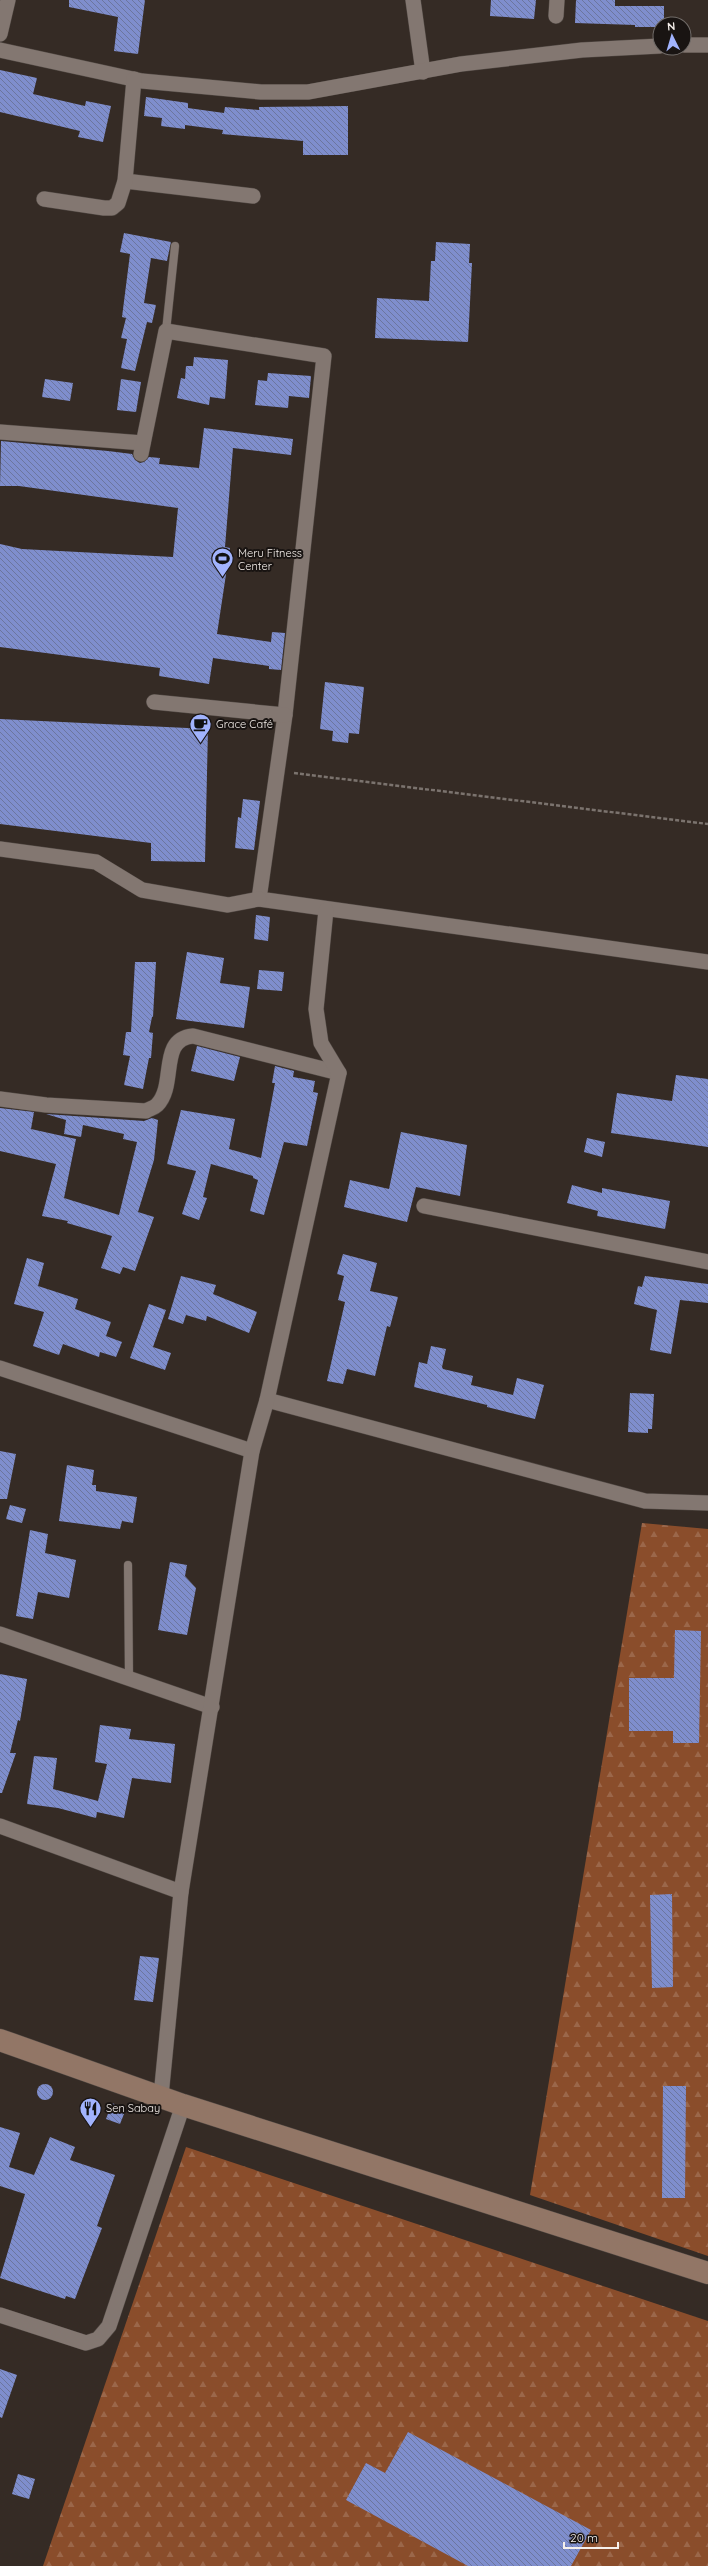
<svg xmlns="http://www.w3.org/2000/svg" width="708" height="2566" font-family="Quicksand,sans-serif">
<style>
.forest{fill:url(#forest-firs)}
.building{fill:url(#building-back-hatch)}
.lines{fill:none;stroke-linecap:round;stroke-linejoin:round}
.lane-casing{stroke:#504843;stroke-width:9}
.street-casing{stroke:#504843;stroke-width:16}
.secondary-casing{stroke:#504843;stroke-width:23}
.path{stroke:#7b736e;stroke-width:2.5;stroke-dasharray:4 2;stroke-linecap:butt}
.lane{stroke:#837771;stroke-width:8}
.street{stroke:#837771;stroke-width:15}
.secondary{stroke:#927666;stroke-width:22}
.labels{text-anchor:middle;stroke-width:4;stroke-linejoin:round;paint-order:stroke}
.poi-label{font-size:11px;fill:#f6f0ec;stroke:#191412;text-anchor:start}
</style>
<defs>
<pattern id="forest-firs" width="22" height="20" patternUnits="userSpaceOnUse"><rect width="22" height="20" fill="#8a4d2b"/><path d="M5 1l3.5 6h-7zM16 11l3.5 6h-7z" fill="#9b674a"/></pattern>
<pattern id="building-back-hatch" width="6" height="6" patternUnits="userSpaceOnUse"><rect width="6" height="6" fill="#7f8ecd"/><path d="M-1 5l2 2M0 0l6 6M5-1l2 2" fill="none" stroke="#6c769e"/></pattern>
</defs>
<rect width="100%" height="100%" fill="#352b25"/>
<g class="forest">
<polygon points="642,1523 708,1529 708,2256 530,2195"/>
<polygon points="186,2147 708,2321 708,2566 43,2566"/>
</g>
<g class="building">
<polygon points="69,0 145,0 138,54 114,51 118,17 69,7"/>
<polygon points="491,0 536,0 534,19 490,16"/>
<polygon points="576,0 615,0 615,6 664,6 664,24 660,24 660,27 635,27 635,25 575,23"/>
<polygon points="0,70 37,78 33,94 85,106 86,101 111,106 103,142 78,137 80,131 0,112"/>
<polygon points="146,97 188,103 188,108 224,113 225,107 259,110 259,107 348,106 348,155 303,155 303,141 222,134 223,130 185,125 185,129 161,126 162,118 144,116"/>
<polygon points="124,233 171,242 167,261 151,258 144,303 156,305 152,323 147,322 135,371 121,368 127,339 121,338 126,318 122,317 130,254 120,252"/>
<polygon points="436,242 470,244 469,263 472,263 468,342 375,338 377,298 429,301 431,261 435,261"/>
<polygon points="194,357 228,360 225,399 210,397 209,405 177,398 181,378 185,379 186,366 193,366"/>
<polygon points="268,373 311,376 309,398 289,396 288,408 255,405 258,380 267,381"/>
<polygon points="45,379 73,383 70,401 42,397"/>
<polygon points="121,379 141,382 136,412 117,410"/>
<polygon points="204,428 293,439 291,455 233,448 225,547 230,548 217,634 271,642 272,632 285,633 281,670 269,669 269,666 213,658 209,684 159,676 160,668 0,647 0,544 22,549 173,557 178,508 19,486 0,486 1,441 108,451 132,454 135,460 140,463 144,462 149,457 160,458 159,464 199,468"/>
<polygon points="325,682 364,687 359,734 349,733 348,743 332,741 333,731 320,729"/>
<polygon points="0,719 208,729 205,862 151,861 151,843 0,824"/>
<polygon points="243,799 260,801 254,850 235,848 238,817 241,818"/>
<polygon points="256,915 270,917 268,941 254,939"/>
<polygon points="187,952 224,958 220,983 250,987 244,1028 176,1019"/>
<polygon points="135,962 156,962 153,1017 152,1017 149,1032 153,1033 151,1058 149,1058 143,1089 124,1085 130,1056 123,1055 126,1032 131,1032"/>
<polygon points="259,970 284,972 282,991 257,989"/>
<polygon points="197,1046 240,1057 234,1081 191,1071"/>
<polygon points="275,1066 294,1071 293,1077 315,1081 313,1092 318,1093 307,1146 284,1142 264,1215 250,1211 258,1180 253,1178 253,1176 211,1164 203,1197 207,1198 199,1220 182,1214 196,1171 167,1164 181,1110 235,1119 229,1149 261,1158 275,1083 272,1083"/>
<polygon points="676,1075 708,1079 708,1147 611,1133 617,1093 672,1101"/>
<polygon points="0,1108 34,1112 31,1129 76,1139 64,1198 119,1215 137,1142 123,1139 124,1134 83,1125 81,1137 64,1134 66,1120 46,1114 144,1121 152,1118 158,1120 154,1160 138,1212 154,1217 135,1271 123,1267 120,1274 101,1268 112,1236 67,1223 68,1221 42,1216 56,1164 0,1151"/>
<polygon points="401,1132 467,1145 460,1196 416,1187 407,1222 344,1207 350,1180 389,1189"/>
<polygon points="587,1138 605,1142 602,1157 584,1152"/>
<polygon points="572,1185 602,1193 602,1188 670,1201 665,1229 597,1216 598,1211 567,1203"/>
<polygon points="343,1254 377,1263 370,1291 398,1297 390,1327 387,1326 375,1376 347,1369 343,1384 327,1381 345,1302 338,1300 344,1276 337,1274"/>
<polygon points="27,1258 44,1263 38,1286 78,1299 75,1309 111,1322 106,1336 122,1342 116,1357 100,1352 99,1357 63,1344 59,1355 33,1346 44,1312 14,1304"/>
<polygon points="181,1276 216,1285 213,1294 257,1312 249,1333 207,1316 206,1321 186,1315 183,1324 168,1319"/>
<polygon points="645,1276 708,1284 708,1303 680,1300 671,1354 650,1350 657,1310 634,1304 638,1286 642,1287"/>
<polygon points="149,1304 166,1310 153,1347 171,1353 165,1370 130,1358"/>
<polygon points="431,1346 446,1349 442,1367 443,1369 473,1376 471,1385 513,1395 517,1378 544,1385 535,1419 487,1407 487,1405 414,1387 419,1362 427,1364"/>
<polygon points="630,1393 654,1394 652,1429 648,1429 648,1433 628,1432"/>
<polygon points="0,1451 16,1454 7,1499 0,1499"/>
<polygon points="67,1465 94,1470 92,1485 96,1485 96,1491 137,1497 133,1523 122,1521 120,1529 59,1521"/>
<polygon points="10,1505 26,1509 22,1523 6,1519"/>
<polygon points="30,1530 48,1534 45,1553 76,1560 69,1598 38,1592 33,1619 16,1616"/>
<polygon points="170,1562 187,1565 185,1576 196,1588 187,1635 158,1630"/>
<polygon points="675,1630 701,1631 699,1743 673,1743 673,1731 629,1731 629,1678 674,1678"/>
<polygon points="0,1674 27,1679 20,1721 18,1720 10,1753 16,1753 2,1793 0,1793"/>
<polygon points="100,1725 131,1729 129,1739 175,1744 171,1783 132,1778 124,1818 97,1812 96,1818 58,1808 27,1804 34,1756 57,1758 53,1789 98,1801 107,1764 95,1762"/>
<polygon points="672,1894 673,1987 652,1988 650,1895"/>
<polygon points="140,1956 159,1958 153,2002 134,2000"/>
<circle cx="45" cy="2092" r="8"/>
<polygon points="663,2086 686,2086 685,2198 662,2198"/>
<polygon points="112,2103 126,2109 120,2124 106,2119"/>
<polygon points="0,2127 20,2133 9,2167 34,2175 50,2137 75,2147 70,2160 115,2175 97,2226 102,2228 75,2299 66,2296 65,2299 0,2278 25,2194 0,2186"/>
<polygon points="0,2369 17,2375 2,2418 0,2417"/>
<polygon points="408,2432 591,2530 571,2566 468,2566 346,2500 366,2463 385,2473"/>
<polygon points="18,2474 35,2479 29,2499 12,2494"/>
</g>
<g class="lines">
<defs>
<g id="lane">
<polyline points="166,331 175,246"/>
<polyline points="128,1565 129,1679"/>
</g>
<g id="street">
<polyline points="413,0 423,72"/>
<polyline points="556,16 557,0"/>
<polyline points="0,34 8,0"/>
<polyline points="684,45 708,45"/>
<polyline points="0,50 142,81 261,92 308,92 461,64 582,50 660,46"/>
<polyline points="125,181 253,196"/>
<polyline points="44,199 104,208 112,208 118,203 125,181 134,79"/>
<polyline points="0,432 143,443"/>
<polyline points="141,454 166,331 324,356 285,715 259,899 708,962"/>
<polyline points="154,702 285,715"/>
<polyline points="0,849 96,862 142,890 228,905 259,899"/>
<path d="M0,1099L46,1105L146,1111C149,1109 154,1108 157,1105C177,1085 158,1039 193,1036L339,1073"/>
<polyline points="424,1206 708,1262"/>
<polyline points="0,1368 252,1451"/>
<polyline points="267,1400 645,1501 708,1503"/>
<polyline points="0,1634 212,1707"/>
<polyline points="0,1826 181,1892"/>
<polyline points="161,2096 181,1892 252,1451 267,1400 339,1073 321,1043 316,1009 326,910"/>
<polyline points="0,2315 86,2343 98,2339 109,2326 183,2105"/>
</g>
<polyline id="secondary" points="0,2040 183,2105 708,2273"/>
</defs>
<use href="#lane" class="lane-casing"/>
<use href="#street" class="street-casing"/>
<use href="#secondary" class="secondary-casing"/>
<polyline class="path" points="294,773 708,824"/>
<use href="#lane" class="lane"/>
<use href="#street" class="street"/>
<use href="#secondary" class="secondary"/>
</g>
<defs>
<symbol id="stadium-pin" viewBox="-11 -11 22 30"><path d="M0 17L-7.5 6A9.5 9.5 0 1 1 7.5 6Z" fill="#a1b3fd" stroke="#191412"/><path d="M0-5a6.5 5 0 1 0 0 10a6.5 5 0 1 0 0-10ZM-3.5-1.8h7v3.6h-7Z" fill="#111"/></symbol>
<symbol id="cafe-pin" viewBox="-11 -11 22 30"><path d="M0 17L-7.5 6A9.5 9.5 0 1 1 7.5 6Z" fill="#a1b3fd" stroke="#191412"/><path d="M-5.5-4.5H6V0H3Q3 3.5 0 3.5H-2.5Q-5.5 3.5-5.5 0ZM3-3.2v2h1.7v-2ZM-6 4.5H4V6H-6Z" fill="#111"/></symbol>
<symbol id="restaurant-pin" viewBox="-11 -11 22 30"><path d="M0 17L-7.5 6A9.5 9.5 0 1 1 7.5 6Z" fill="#a1b3fd" stroke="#191412"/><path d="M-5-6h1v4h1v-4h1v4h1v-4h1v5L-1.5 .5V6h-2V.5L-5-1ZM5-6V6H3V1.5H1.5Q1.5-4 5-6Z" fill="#111"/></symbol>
</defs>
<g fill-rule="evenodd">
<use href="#stadium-pin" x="210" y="546" width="25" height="34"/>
<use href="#cafe-pin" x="188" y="712" width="25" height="34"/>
<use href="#restaurant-pin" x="78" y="2096" width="25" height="34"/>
</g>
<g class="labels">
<g class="poi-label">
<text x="238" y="557">Meru Fitness<tspan x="238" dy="13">Center</tspan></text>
<text x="216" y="728">Grace Café</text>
<text x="106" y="2112">Sen Sabay</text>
</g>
</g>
<g transform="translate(672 36) rotate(355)"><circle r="19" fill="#191412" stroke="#716c69"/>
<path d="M0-3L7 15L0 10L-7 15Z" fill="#a1b3fd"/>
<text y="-6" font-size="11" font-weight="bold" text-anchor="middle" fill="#f6f0ec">N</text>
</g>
<path d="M564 2542v6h54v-6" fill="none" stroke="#f6f0ec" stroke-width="2"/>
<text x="570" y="2542" font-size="12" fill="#f6f0ec" stroke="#191412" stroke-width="3" paint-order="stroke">20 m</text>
</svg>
